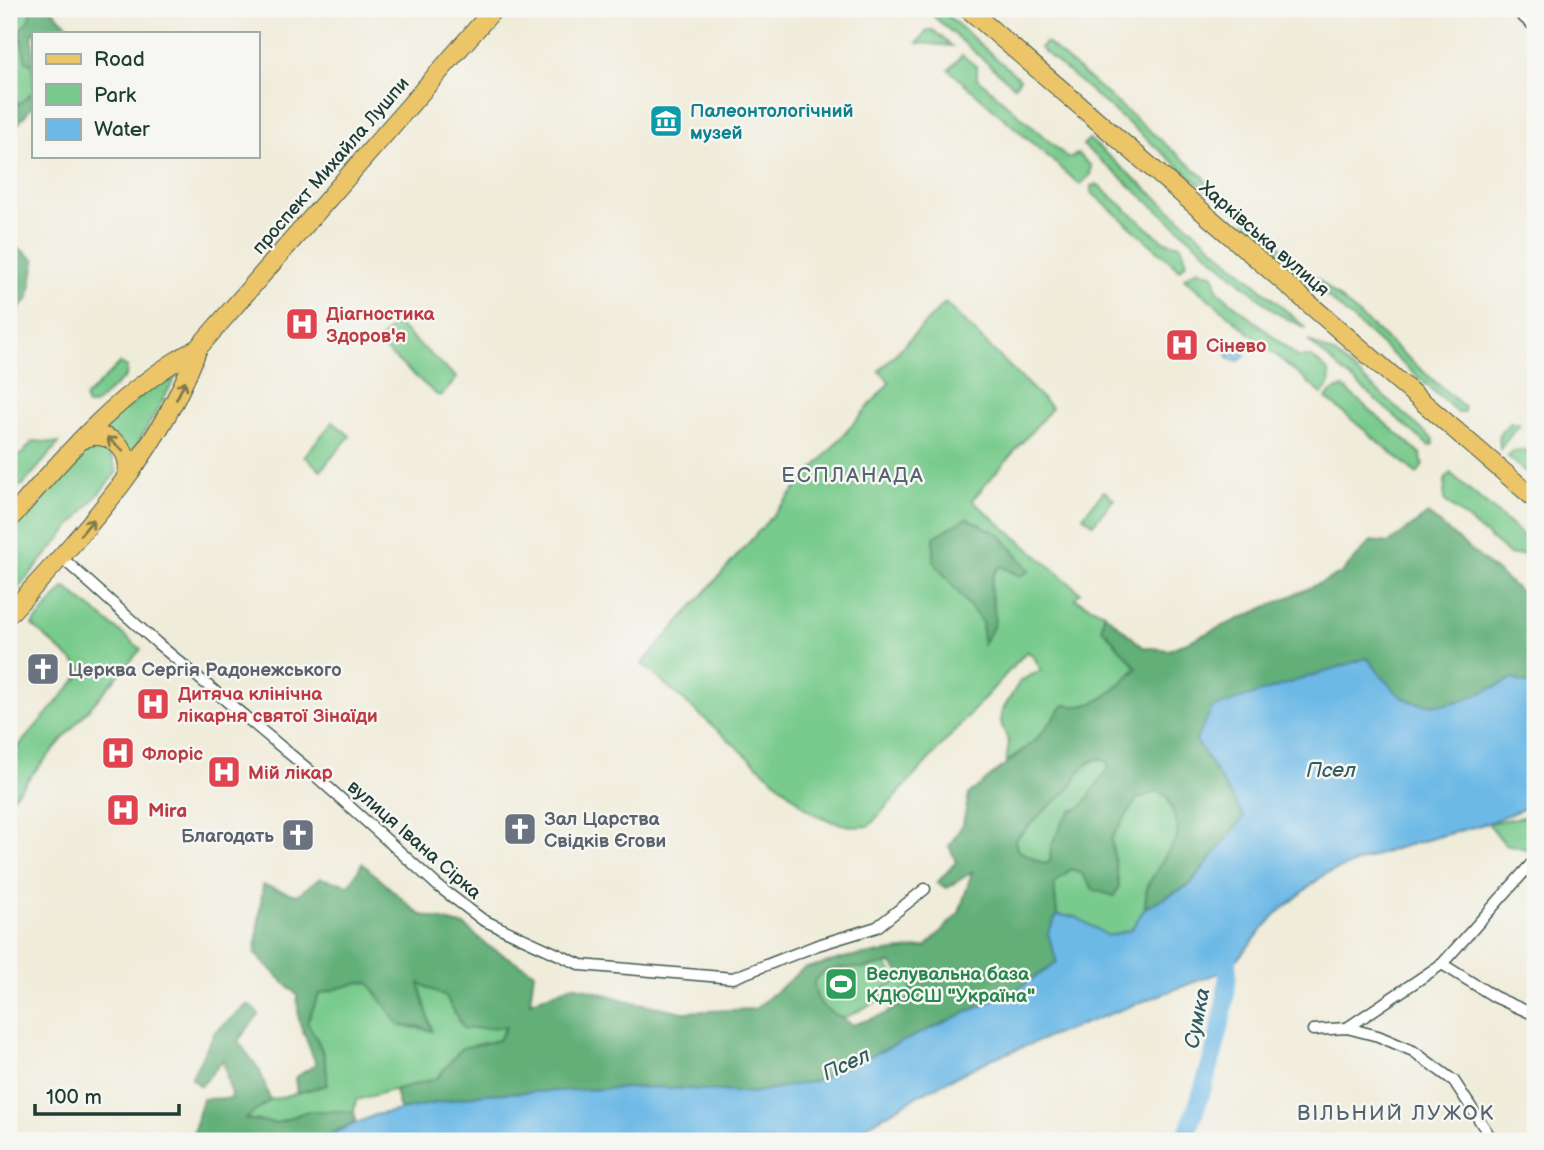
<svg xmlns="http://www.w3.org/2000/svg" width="1544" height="1150" font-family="'Balsamiq Sans',sans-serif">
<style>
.green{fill:#79cb8d;stroke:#4c8460;stroke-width:2}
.forest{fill:#62af78;stroke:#407656;stroke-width:2;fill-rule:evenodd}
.water{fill:#6db9e6;stroke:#467b8d;stroke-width:2}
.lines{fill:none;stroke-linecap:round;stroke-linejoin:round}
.river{stroke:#6db9e6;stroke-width:18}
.street-casing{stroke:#3e574d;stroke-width:13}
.primary-casing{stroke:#3e574d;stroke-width:20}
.street{stroke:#fff;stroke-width:10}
.primary{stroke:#edc569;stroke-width:18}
.oneway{stroke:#7c7a4c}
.labels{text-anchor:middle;stroke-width:5;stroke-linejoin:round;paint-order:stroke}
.culture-label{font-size:19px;font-weight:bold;fill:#0d838f;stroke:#f6f6f2;text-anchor:start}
.street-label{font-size:19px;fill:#1f3d34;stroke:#f6f6f2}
.health-label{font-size:19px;font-weight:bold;fill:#be3a42;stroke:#f6f6f2;text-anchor:start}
.worship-label{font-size:19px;font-weight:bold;fill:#5b616d;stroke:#f6f6f2;text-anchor:start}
.leisure-label{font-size:19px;font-weight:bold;fill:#27864d;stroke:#f6f6f2;text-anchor:start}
.neighbourhood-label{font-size:21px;letter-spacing:2px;fill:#566470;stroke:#f6f6f2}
.water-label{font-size:21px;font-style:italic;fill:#325c60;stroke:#f6f6f2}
</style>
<rect width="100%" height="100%" fill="#f6f6f2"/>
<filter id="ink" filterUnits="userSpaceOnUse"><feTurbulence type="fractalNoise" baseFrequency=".0143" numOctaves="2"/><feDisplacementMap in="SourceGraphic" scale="14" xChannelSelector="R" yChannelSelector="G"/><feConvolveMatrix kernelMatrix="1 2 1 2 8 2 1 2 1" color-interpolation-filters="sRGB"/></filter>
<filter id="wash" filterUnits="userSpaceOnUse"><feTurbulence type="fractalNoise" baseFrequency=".00686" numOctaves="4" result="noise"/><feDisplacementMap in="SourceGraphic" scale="28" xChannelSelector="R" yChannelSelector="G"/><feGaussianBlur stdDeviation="1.57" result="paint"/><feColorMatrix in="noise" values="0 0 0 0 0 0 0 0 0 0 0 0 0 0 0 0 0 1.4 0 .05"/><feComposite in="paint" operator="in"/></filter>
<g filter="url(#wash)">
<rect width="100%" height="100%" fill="#f0ecda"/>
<g class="green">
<polygon points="9,9 51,9 75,33 33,33 33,105 9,135"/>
<polygon points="925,9 940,9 1020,79 1014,86"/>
<polygon points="928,30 933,30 952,46 917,43"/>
<polygon points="1046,42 1204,177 1212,195 1040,48"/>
<polygon points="962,55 977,67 977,78 1068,158 1078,154 1091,166 1090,175 1080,185 949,70"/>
<polygon points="1089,139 1306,328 1276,313 1083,145"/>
<polygon points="1097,184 1163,241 1181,245 1187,262 1180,270 1091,192 1091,186"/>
<polygon points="1241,212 1464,407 1464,412 1458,413 1250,228"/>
<polygon points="1198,269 1214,275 1218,291 1298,357 1312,357 1329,372 1330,384 1322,394 1184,278"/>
<path d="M945,303L1052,408L972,500L1080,592L1075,599L1104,613L1102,628L1137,667C1116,689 1096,712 1064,705L1037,739L1006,762L1009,743L1001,723L1002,711L1020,681L1041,670L1034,657L1027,651L869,826L855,827L833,822L812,813L642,664L890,382L879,371Z"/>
<polygon points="395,323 457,378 441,396 437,395 377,343"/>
<polygon points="1308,341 1335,354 1434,440 1433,445 1429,446"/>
<polygon points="120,363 127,367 126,376 94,405 87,405 85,398"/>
<polygon points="173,370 177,375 132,454 101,428"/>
<polygon points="1343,387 1420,453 1423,465 1417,474 1326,398 1331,392"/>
<polygon points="333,422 350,436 321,470 304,456"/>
<polygon points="1510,423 1520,423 1500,449 1499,434"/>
<polygon points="33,441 59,443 23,485 9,490 9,460 22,454"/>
<polygon points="88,445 109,451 117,472 9,599 9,535"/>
<polygon points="1524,450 1535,460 1535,480 1507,456 1512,451"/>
<polygon points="1450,473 1525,537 1528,544 1524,554 1510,555 1444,500 1445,480"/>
<polygon points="1104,491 1114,499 1093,524 1083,516"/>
<polygon points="65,587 141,649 9,801 9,757 84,671 32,625"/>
<path d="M1101,758L1110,765L1082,807L1071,811L1051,846L1050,862L1044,864L1017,850L1015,840C1031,824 1045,808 1063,795C1079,783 1075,765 1101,758Z"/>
<polygon points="1157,791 1167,796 1178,826 1177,837 1147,886 1145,908 1131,930 1108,936 1076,917 1057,915 1054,884 1071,869 1081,873 1094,890 1119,886 1111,839 1137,799"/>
<polygon points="1535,815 1535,851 1505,844 1488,823"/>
<polygon points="878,952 896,979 882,990 910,973 919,987 889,1005 881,993 880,1000 840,1020 828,1011 804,1027 807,974"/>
<path d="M360,982L369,983L400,1026L432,1030L418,982L446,997L464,1029L506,1026L499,1040L462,1048L437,1078L356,1100L354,1111H308L276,1123L244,1119L270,1100L327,1085C328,1061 321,1043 307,1023L319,994Z"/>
</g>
<g class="forest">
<polygon points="31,9 51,9 75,33 33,33 33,66 26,61 19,31 30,19"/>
<polygon points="9,86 18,105 33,92 33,105 9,135"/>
<polygon points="9,241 35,260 29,298 9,320"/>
<path d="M1428,514L1535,604V686L1512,679C1480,694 1440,716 1404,698C1390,691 1377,670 1367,658L1196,740L1244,817L1189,885L1145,908L1147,886L1177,837L1178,827L1167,796L1157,791L1137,799L1111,839L1119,886L1114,896L1094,890L1081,873L1071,869L1054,884L1057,915L1048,933L1057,963L1014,991L815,1081L752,1093L653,1087L484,1094L400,1110L395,1091L437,1078L462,1048L499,1040L506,1027L464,1029L446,997L419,983L432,1031L417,1026H400L369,983L360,982L319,994L307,1023C321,1043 328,1061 327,1085L297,1093L295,1078L316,1064L299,1021L297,995L255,954L263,885L297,895L320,878L350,885L362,863L419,914L465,926L488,946L534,972L530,1002L573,985L628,1001L684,1012L755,1009L803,969L848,957L926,947L959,913L972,872L947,888L937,883L956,862L949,846L963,824L969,794L1037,739L1064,705C1096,712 1116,689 1137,668L1102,628L1104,613L1143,647L1169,650L1341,574L1371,541L1389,543ZM1101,758L1110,765L1082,807L1071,811L1062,823L1051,846L1050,862L1044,864L1017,850L1015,840C1031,823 1046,808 1063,795C1079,783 1074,765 1101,758ZM891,963L912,985L910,997L886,1014L852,1025C832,1009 816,1013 814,981C827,965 839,968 856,968C867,969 880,964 891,963Z"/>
<path d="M967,518L1001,535L1030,571L1020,576L1000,566C980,588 999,603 994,624C992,631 986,638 983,644L982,622L933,561L934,537Z"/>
<polygon points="248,1004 259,1014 238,1041 260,1071 270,1100 245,1119 276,1123 308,1111 354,1111 355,1122 315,1141 191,1141 203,1099 232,1098 223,1060 201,1086 191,1078 215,1032"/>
</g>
<g class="water">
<circle cx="1236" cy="352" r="9"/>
<path d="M1367,658C1377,669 1391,691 1404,698C1440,716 1480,694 1512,679L1535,686V804L1488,823L1394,849L1325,874L1275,915L1229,969L991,1059L921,1094L860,1130L828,1141H315L375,1115L484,1094L653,1087L752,1093L815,1081L1014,991L1057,963L1048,933L1057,915L1076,917L1108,936L1131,930L1145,908L1190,885L1244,817L1196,740L1212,708Z"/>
</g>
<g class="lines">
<path class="river" d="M1184,1141C1206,1083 1231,1012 1228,948"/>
</g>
</g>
<g filter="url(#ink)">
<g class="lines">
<defs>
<g id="street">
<polyline points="1514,9 1535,27"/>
<polyline points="61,557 157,643 309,770 438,886 483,920 581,965 733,978 818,945 877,927 925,889"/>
<polyline points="1442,964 1495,997 1535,1015"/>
<polyline points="1347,1028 1442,964 1531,864 1535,866"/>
<polyline points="1313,1030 1347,1028 1378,1036 1413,1051 1454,1081 1493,1141"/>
</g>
<g id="primary">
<polyline points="968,9 1535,499"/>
<path d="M80,441C106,425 137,451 125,479"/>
<path d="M9,520C67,453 118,392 198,348L494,9"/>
<path d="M9,614C83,533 160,453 198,348"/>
</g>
</defs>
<use href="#street" class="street-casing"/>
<use href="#primary" class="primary-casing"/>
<use href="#street" class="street"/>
<use href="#primary" class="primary"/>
</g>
<defs><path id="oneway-shaft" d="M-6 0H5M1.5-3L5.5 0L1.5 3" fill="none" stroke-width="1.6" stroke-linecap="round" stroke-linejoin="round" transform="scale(1.75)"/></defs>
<g class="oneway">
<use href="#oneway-shaft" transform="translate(181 390) rotate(-64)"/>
<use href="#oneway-shaft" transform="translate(115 444) rotate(-141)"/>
<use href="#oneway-shaft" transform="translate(87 527) rotate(-50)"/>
</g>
</g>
<defs>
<symbol id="museum-square" viewBox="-11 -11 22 22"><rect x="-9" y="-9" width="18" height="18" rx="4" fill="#0f9aa8" stroke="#f6f6f2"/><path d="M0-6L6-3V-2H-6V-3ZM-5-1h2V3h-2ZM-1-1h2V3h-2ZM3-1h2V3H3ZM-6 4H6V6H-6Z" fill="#fff"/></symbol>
<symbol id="hospital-square" viewBox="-11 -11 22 22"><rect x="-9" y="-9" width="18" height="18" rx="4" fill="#e0444e" stroke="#f6f6f2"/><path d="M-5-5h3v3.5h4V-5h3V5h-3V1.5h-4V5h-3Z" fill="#fff"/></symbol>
<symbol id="church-square" viewBox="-11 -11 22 22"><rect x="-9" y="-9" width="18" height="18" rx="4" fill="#6b7280" stroke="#f6f6f2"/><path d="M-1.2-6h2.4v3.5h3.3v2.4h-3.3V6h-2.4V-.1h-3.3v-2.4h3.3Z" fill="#fff"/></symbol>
<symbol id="stadium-square" viewBox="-11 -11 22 22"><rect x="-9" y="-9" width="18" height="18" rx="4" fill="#2e9e5b" stroke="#f6f6f2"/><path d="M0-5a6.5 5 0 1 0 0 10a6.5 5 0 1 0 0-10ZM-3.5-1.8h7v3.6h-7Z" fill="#fff"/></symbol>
</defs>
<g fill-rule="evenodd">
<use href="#museum-square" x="647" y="102" width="38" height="38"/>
<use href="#hospital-square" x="283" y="305" width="38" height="38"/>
<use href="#hospital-square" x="1163" y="326" width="38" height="38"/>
<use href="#church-square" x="24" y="650" width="38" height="38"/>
<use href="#hospital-square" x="134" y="685" width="38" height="38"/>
<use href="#hospital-square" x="99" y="734" width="38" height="38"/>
<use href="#hospital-square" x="205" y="753" width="38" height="38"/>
<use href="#hospital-square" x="104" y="791" width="38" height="38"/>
<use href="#church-square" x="501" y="810" width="38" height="38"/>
<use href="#church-square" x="279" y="816" width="38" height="38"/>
<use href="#stadium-square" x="822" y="965" width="38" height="38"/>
</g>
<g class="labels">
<g class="culture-label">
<text x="690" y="117">Палеонтологічний<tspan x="690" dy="22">музей</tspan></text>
</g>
<g class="street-label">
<text transform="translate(330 165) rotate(-49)" y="7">проспект Михайла Лушпи</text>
<text transform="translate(1265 238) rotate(41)" y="7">Харківська вулиця</text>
<text transform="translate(415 839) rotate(41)" y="7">вулиця Івана Сірка</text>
</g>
<g class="health-label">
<text x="326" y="320">Діагностика<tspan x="326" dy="22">Здоров'я</tspan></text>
<text x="1206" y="352">Сінево</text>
<text x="178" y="700">Дитяча клінічна<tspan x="178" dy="22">лікарня святої Зінаїди</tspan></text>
<text x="142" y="760">Флоріс</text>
<text x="248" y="779">Мій лікар</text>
<text x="148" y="817">Mira</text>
</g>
<g class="worship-label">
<text x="68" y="676">Церква Сергія Радонежського</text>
<text x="544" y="825">Зал Царства<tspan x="544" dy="22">Свідків Єгови</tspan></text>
<text x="274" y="842" text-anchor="end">Благодать</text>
</g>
<g class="leisure-label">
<text x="866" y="980">Веслувальна база<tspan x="866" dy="22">КДЮСШ "Україна"</tspan></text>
</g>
<g class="neighbourhood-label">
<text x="853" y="482">ЕСПЛАНАДА</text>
<text x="1396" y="1120">ВІЛЬНИЙ ЛУЖОК</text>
</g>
<g class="water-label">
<text x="1331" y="777">Псел</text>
<text transform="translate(1197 1018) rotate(-79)" y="7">Сумка</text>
<text transform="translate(846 1064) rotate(-25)" y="7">Псел</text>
</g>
</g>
<rect width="1544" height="1150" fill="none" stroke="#f6f6f2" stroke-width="35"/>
<rect x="32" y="32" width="228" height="126" fill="#f6f6f2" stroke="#a0aca6" stroke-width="2"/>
<rect x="46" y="54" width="35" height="10" fill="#edc569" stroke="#a0aca6" stroke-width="2"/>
<text x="94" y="66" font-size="21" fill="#1f3d34">Road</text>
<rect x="46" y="84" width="35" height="21" fill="#79cb8d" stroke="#a0aca6" stroke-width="2"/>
<text x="94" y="102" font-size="21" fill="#1f3d34">Park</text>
<rect x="46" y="119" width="35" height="21" fill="#6db9e6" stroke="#a0aca6" stroke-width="2"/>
<text x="94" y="136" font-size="21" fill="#1f3d34">Water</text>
<path d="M35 1104v10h144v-10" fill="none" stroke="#1f3d34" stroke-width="3.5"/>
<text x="46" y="1104" font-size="21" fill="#1f3d34" stroke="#f6f6f2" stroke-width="5" paint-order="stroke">100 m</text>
</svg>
